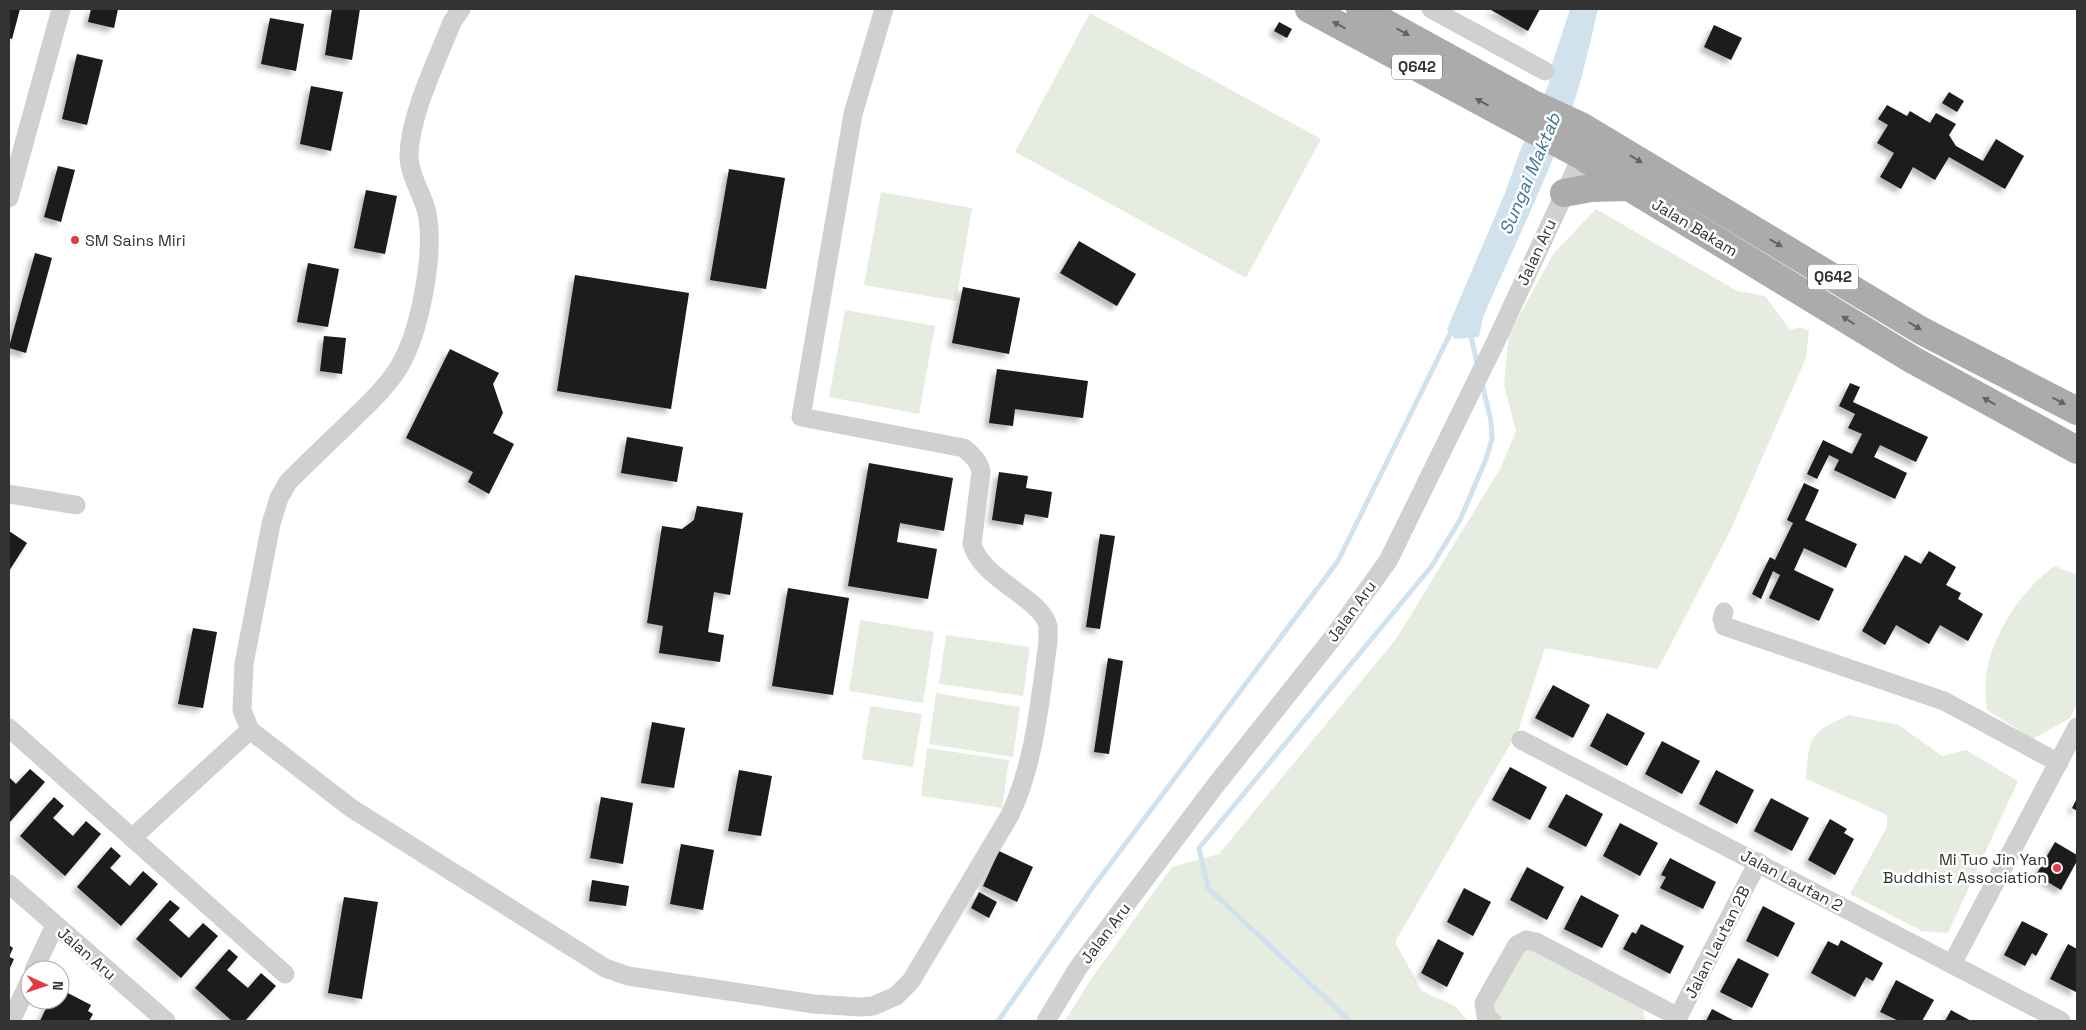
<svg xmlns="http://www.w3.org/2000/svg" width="2086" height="1030" font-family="'Space Grotesk',sans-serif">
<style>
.green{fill:#e6ecdf}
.water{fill:#cfe2ee}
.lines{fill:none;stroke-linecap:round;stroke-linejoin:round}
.stream{stroke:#cfe2ee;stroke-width:5}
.building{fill:#1a1a1a;filter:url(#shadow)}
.street{stroke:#d0d0d0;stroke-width:19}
.primary{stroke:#ababab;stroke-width:28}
.oneway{fill:#636363}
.poi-dot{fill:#e63946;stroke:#fff;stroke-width:2}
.labels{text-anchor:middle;stroke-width:5;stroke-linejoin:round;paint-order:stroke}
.shield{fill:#fff;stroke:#707070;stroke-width:1}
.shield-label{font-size:15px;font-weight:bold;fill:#333}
.street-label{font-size:16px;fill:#333;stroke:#fff}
.poi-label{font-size:16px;fill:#333;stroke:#fff;text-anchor:start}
.water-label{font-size:18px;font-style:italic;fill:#3f7597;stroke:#fff}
</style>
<defs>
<filter id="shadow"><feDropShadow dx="-4.5" dy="4.5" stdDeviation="2.5" flood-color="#0004"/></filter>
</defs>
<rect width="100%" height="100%" fill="#fff"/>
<g class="green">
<polygon points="1090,13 1321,139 1246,278 1015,152"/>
<polygon points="881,192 972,208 956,301 864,285"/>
<polygon points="1596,209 1737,291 1765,296 1790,330 1800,327 1809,331 1806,358 1730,531 1658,669 1545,648 1518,731 1395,942 1422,991 1455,1006 1468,1021 1065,1021 1091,979 1172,867 1219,854 1396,639 1500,469 1516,431 1504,385 1509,334 1554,253"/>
<polygon points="845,310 935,326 919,414 829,397"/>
<path d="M2055,566L2077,575V704L2070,718L2033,739L1987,710C1986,700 1985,689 1986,679C1989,639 2022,588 2055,566Z"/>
<polygon points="860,620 934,632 923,703 849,691"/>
<polygon points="946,635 1030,647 1023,696 939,684"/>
<polygon points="936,693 1020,707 1013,757 929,744"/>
<polygon points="870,706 922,714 913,767 862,759"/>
<path d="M1849,715L1899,725L1942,756L1966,750L2018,781L1948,933L1922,931L1850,894L1887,827V815L1806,779C1810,735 1808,734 1849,715Z"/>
<polygon points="927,748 1009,760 1002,808 921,796"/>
<polygon points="1537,948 1643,1007 1645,1021 1500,1021 1490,1005 1519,949"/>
</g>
<path class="water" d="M1570,9H1598C1590,42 1583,76 1572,109C1547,180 1513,248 1483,317L1479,337L1455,339L1447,329L1505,193L1520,151L1549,83L1553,61Z"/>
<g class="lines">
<g class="stream">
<polyline points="1470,332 1478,367"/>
<polyline points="998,1021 1093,887 1338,561 1453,328"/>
<polyline points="1350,1021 1208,888 1199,848 1431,567 1460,520 1486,459 1492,439 1491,421 1482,383"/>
</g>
</g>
<g class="building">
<polygon points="9,9 20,9 12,39 9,38"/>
<polygon points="91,9 118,9 114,28 88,22"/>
<polygon points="332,9 360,9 352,60 325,55"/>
<polygon points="1491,9 1540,9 1528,31 1491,10"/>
<polygon points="270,18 304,24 296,71 261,64"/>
<polygon points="1279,22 1292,29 1287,38 1274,31"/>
<polygon points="1714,25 1742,38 1731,60 1704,47"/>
<polygon points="77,54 103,60 87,125 62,119"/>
<polygon points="311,86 343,92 331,151 300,144"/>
<polygon points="1949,92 1964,101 1957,112 1942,103"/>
<polygon points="1887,105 1907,116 1910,111 1930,123 1936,113 1956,124 1949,135 1956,146 1983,161 1996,139 2024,156 2005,189 1949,157 1935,180 1913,167 1901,189 1880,177 1894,153 1877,143 1888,125 1878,119"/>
<polygon points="58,166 75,170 61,222 44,217"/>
<polygon points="729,169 785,178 766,289 710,280"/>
<polygon points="366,190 397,196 385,254 354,248"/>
<polygon points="1079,241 1136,274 1117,306 1060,273"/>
<polygon points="35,253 52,258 26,353 9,348 9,347"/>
<polygon points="308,263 339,269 328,327 297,322"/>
<polygon points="575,275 689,293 671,409 557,391"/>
<polygon points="963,287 1020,298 1009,354 952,343"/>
<polygon points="324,336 346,338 342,374 320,371"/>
<polygon points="450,349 499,373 493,384 503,413 493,433 514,444 489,494 468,482 473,472 406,438"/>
<polygon points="997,369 1088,381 1083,418 1015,409 1013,426 989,423"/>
<polygon points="1850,383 1860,387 1853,402 1928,437 1916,462 1880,445 1874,457 1907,473 1895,499 1834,470 1839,460 1829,455 1817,479 1807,474 1823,440 1852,454 1862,434 1848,428 1855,414 1839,406"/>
<polygon points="627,437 683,447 677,482 621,473"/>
<polygon points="869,463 953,478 944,531 900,523 897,542 937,549 928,599 848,586"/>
<polygon points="999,472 1028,476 1026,488 1052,492 1048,518 1025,514 1023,525 992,520"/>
<polygon points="1804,483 1819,490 1805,520 1857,544 1846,568 1804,548 1794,570 1834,589 1819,621 1769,598 1780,575 1773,571 1761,599 1752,594 1770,557 1775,560 1793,523 1787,520"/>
<polygon points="697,506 743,513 730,595 714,592 708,632 724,635 720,662 659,653 663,626 647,623 662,526 682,529 694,520"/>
<polygon points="9,531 27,543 9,571"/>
<polygon points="1100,534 1115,536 1100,629 1086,627"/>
<polygon points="1929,551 1956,567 1946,585 1961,593 1958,599 1983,614 1968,641 1940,625 1929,644 1896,625 1885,645 1862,631 1905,555 1921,564"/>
<polygon points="788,588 849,598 833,695 772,686"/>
<polygon points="193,628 217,632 203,708 178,704"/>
<polygon points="1108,658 1123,661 1109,754 1094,752"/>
<polygon points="1553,685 1590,705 1573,738 1535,718"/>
<polygon points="1607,713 1645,733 1627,766 1590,746"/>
<polygon points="652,722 685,728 674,788 641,783"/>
<polygon points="1662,741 1700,761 1682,794 1645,774"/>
<polygon points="1510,767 1547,787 1530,820 1492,800"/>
<polygon points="30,769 45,782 9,823 9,777 16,784"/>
<polygon points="739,770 772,776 761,836 728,831"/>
<polygon points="1716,770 1754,790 1737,824 1699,804"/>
<polygon points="1566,794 1603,814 1586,847 1548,827"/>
<polygon points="54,797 64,806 53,818 73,836 86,821 101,834 65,876 20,836"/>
<polygon points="601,797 633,803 623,864 590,858"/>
<polygon points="1771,798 1809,818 1792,851 1754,831"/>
<polygon points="2077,798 2077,811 2072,808"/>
<polygon points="1830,819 1847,829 1844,833 1854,839 1835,875 1808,860"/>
<polygon points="1620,823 1658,843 1640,876 1603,856"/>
<polygon points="2055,842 2077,855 2077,861 2061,890 2036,875"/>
<polygon points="681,844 714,850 703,910 670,904"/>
<polygon points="111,847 121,856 110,868 130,886 143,871 158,884 121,926 77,887"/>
<polygon points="999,851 1033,867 1017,902 983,886"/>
<polygon points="1670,858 1716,882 1703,909 1660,888 1666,877 1661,875"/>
<polygon points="1527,867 1564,887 1547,920 1510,900"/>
<polygon points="592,880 629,886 626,906 589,901"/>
<polygon points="1464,888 1491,902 1473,936 1447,922"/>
<polygon points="979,892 997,902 989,918 971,908"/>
<polygon points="1581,895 1619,915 1602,948 1564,929"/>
<polygon points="344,897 378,902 362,999 328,993"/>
<polygon points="170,900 180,908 169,920 189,938 203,923 218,936 181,978 136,939"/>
<polygon points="1763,906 1795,923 1778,957 1746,941"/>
<polygon points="2022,921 2048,934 2036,956 2032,953 2025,966 2004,955"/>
<polygon points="1641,924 1684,946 1670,974 1623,949 1632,932 1636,934"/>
<polygon points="1438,939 1464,953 1447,987 1421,973"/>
<polygon points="1841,940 1883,963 1873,981 1866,977 1855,997 1811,973 1828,941 1838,946"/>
<polygon points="2068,944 2077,949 2076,992 2050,979"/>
<polygon points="9,945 13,948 9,957 14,959 9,970"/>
<polygon points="229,949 238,957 227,970 248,988 261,973 276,986 245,1021 232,1021 195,988"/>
<polygon points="1738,958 1769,974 1752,1008 1720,992"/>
<polygon points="1896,980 1934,1000 1922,1021 1899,1021 1880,1012"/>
<polygon points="60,989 91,1005 88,1011 93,1014 89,1021 40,1021 50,1000 60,1000"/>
<polygon points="1712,1009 1735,1021 1706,1021"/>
<polygon points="1951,1010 1971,1021 1945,1021"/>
</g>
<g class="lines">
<g class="street">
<path d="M461,9L452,22C437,61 410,114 409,155C409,176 423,194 427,213C435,254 420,332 399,367C386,388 368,404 351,421C330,441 309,461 288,482L279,498L271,524L244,664L242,710L250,730L351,808L605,968L628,976L814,1004L860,1007L873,1006L896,996L911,981L1010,815C1035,762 1040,700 1048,642C1048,637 1048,631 1048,626C1042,598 982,580 972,544L981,472C979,461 973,456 964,448L801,417L853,114L884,9"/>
<polyline points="1431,9 1545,71"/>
<polyline points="9,198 61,9"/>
<polyline points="9,494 76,505"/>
<polyline points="1724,612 1722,619 1724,626 1944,701 2059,763"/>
<polyline points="9,728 285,974"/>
<polyline points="1521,740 2061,1021"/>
<polyline points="132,838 250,730"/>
<polyline points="9,884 166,1021"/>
<polyline points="1952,964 2077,727"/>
<polyline points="34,970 55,925"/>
<polyline points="11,1021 30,980"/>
<polyline points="1046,1021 1078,968 1215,786 1331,640 1388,561 1496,341 1582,156"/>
<polyline points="1492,1021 1486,1016 1484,1003 1517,945 1526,940 1536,942 1678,1017"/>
<polyline points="1676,1021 1758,862"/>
</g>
<g class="primary">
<polyline points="1309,9 1582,156 1629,187 1913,360 2077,450"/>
<polyline points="1360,9 1533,104 1581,126 1922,331 2077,411"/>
<polyline points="1564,193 1591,188 1629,187"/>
</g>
</g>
<defs><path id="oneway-solid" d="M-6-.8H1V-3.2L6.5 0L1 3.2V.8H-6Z" transform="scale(1.25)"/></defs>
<g class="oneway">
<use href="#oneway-solid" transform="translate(1339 25) rotate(-152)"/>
<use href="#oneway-solid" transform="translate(1403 32) rotate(29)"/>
<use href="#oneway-solid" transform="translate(1482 102) rotate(-151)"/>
<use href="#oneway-solid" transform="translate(1636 159) rotate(31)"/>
<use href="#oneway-solid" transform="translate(1776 243) rotate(31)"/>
<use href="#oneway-solid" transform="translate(1848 320) rotate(-148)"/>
<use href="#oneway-solid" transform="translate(1915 326) rotate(31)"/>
<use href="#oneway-solid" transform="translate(1989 401) rotate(-151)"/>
<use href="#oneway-solid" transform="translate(2059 401) rotate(27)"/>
</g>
<g class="poi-dot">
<circle cx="75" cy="240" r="5"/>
<circle cx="2057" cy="868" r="5"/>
</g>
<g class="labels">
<g class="shield">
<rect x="1392" y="54.5" width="50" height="25" rx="4"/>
<rect x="1808" y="264.5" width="50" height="25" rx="4"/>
</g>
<g class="shield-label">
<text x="1417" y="72">Q642</text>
<text x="1833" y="282">Q642</text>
</g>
<g class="street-label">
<text transform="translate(1695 227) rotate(31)" y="6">Jalan Bakam</text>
<text transform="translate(1536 252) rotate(-65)" y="6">Jalan Aru</text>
<text transform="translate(1351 611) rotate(-54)" y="6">Jalan Aru</text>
<text transform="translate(1792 880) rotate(28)" y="6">Jalan Lautan 2</text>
<text transform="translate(1105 933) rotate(-53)" y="6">Jalan Aru</text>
<text transform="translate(1717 942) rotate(-63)" y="6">Jalan Lautan 2B</text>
<text transform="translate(87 953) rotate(41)" y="6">Jalan Aru</text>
</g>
<g class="poi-label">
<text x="85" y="246">SM Sains Miri</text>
<text x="2047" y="865" text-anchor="end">Mi Tuo Jin Yan<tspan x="2047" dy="18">Buddhist Association</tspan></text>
</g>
<g class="water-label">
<text transform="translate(1530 174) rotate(-67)" y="6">Sungai Maktab</text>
</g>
</g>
<rect width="2086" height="1030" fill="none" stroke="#333333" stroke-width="20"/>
<g transform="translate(45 985) rotate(93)"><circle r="24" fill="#ffffff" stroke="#adadad"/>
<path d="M0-4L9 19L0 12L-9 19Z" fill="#e63946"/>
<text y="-8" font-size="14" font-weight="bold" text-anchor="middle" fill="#333333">N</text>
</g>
</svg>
